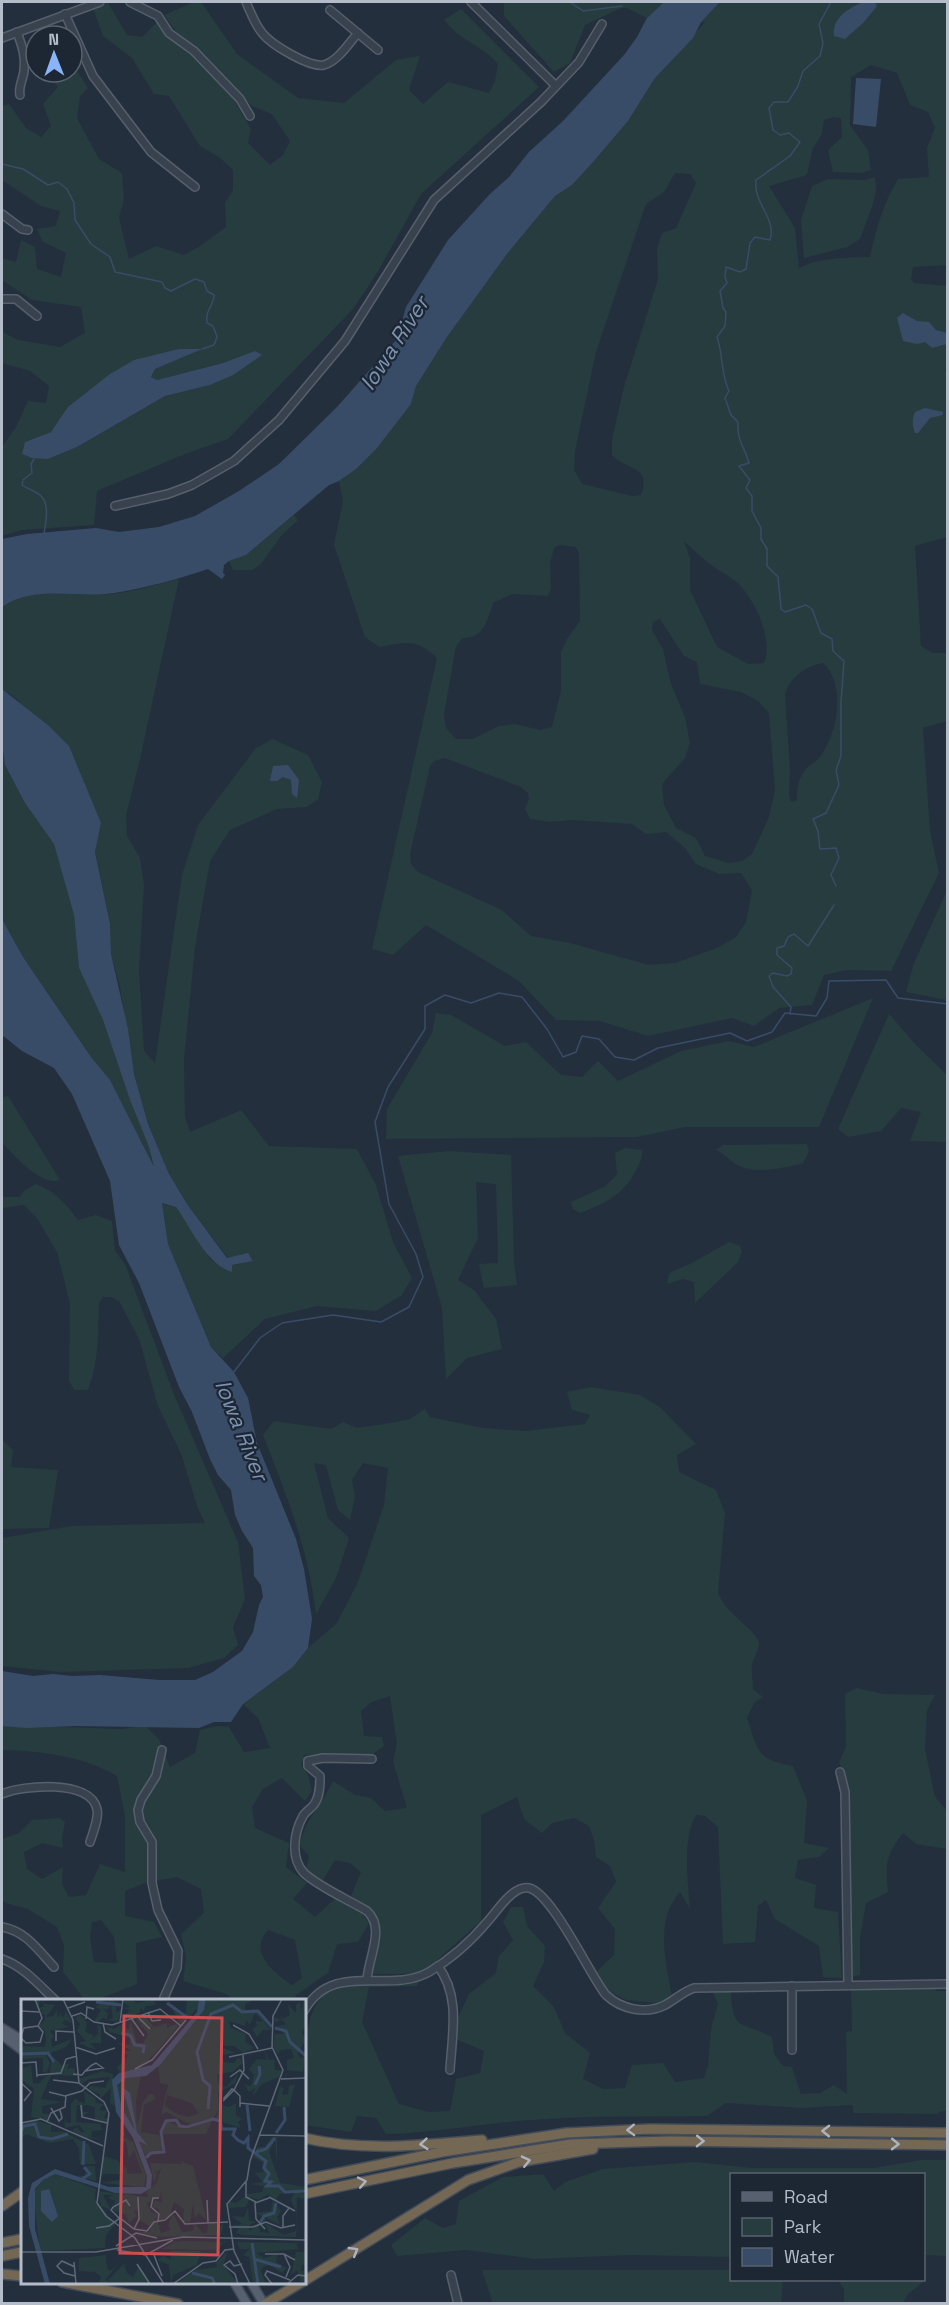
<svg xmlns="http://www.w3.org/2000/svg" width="949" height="2305" font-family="'Space Grotesk',sans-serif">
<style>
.green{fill:#263c3f;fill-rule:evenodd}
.water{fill:#394c67}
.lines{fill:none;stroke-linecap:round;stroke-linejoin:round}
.stream{stroke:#394c67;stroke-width:1.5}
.minor-casing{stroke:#565f6c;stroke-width:10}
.major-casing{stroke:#414a57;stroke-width:11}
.highway-casing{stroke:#434c59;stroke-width:12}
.minor{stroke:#38414e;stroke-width:7}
.major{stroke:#56606e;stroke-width:8}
.highway{stroke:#746855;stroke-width:9}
.oneway{stroke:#aeb4bd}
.labels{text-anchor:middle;stroke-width:4.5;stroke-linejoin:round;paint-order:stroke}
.water-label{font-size:22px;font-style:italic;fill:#7c92b1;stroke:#1d2633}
.inset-river{fill:none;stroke:#394c67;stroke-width:3}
.inset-road{fill:none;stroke:#5e6776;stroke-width:1.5}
.view{fill:#ce4d50;fill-opacity:0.15;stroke:#ce4d50;stroke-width:3}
.inset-edge{fill:none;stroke:#b4bcc9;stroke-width:3}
</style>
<rect width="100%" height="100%" fill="#242f3e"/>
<g class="green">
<path d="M194,2H201L237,54L298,98L344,103L396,60L420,56L409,90L423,104L448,82L489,93L495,81L498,64C482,45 459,40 444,20L461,9L539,87L421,194L377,273L353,309L228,439L185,454L97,491L94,525L22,530L2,536V447L16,427L28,401L46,403L49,386L30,371L2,363V332L18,340L60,347L85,333L81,307L32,300L2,280V258L16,262L21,240L35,247L37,269L61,277L66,253L42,241L37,229L56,226L60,211L41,206L2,180V106L9,104L26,128L41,137L51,126L43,104L58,87L45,72H72V63L88,88L80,96L77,118L99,159L122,173L124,200L119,217L129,259L156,246L184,255L200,246L226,227L225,203L233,190V170L219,157L200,146L169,96L154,94L132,58L103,36L93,8L108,3L127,35L142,37L157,22L165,33L198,60L232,97L251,129L248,143L270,165L283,155L290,141L272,114L252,106L207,57L179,35L164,15ZM179,349H200L155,369L151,377L157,380L223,363L255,351L210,385L165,396L77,447L48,459L25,442L51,432Z"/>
<polygon points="504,2 664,2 647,18 627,8 621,8 585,25 570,63 554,72 504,16"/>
<path d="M720,2H947V265L913,267L911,279L914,283L948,286V367L945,370L948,376L947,537L915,546L921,646L932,653H947V721L923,728L930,831L939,873L891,971L847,970L824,975L812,1005L779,1008L754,1026L732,1018L648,1036L600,1021L556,1020L519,981L426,925L393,955L372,949L437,658C416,638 406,642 379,647L365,637L334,545L343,501L339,481L356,469L377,448L411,404L416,386L447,337L507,254L555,196L572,185L594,161L628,121L655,78L705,22H701ZM871,65L897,73L910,105L928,112L935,128L927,148L929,177L898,179C883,204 876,229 870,257C847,258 820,257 799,268L795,228L769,186L807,175L813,148L822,134L824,120L833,117L841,118L842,137L828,150L833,172L862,173L871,170L868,150L850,125L851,77ZM675,173L690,174L696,183L676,228L662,233L657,249L658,279L624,387L612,439V455C627,471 652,465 641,495L632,496L582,484L574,470L575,451L596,352L646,204L664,192ZM684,541C693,549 702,558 711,565C719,571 728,575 735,581C754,596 774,640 764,663L748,664L717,647L690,590V558ZM559,545L576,547L579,553L580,621L567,639L561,652V691L552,727L540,730L515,724L499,726L473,739H456L446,728L444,715L456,646L463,638C485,638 487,619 494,602L513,594L548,596L551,588L550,563L554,548ZM660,619L684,656L697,662L700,684L741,692L758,701L769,713L775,791L769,817L752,854L742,861L729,863L705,856L696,838L676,828L664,805L662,784L685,758L690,743L685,717L671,684L663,649L652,630L653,622ZM823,663C846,685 838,730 822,754C819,759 814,763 809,766C798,776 797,787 797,800L791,802L789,796L790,769L785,695C789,678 806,666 823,663ZM445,758L521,787L528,793L529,798L525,809L530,819L549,822L573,820L632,824L646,834L666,832L685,848L696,864L719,874L741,873L752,890L746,922L736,937L717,948L675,963L649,965L570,943L531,936L502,910L418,872L411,864L410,854L430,766L434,761Z"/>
<polygon points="875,177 876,189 873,204 860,239 847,247 804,258 801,220 812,186 828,179 865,180"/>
<polygon points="294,515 298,520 281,536 261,564 252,570 233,570 229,561 246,555"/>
<path d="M179,579L140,759L126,815L127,836L140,858L144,885L139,971L144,1051L155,1063L182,875L198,825L256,748L273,739L308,755L322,782L318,799L307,807L277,809L230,830L210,861L195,947L184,1060L185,1117L190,1132L241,1110L269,1146L357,1149L376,1185L393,1242L412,1278L402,1295L376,1311L317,1306L265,1319L223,1358L211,1347L168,1244L162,1203L176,1207L211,1260L232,1271V1265L253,1261L248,1254L228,1258L187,1204L169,1174L148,1124L134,1074L120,987L111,954L110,924L95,851L101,823L18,700L2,689V607C35,585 73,596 111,594C133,592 157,584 179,579Z"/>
<polygon points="2,744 5,765 25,803 54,843 74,915 79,968 103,1020 130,1100 149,1147 155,1172 142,1142 137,1135 110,1080 91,1057 23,957 2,919"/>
<polygon points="947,891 947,1000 906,992 914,963"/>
<polygon points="873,998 819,1127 685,1127 637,1137 386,1139 387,1109 432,1033 436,1013 451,1015 505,1046 526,1042 561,1075 582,1077 598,1061 618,1081 681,1051 729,1041 754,1047"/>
<polygon points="889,1014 916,1045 947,1075 947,1142 910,1141 921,1112 901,1108 881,1131 848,1137 838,1129"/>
<path d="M8,1096L60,1180C40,1187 15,1155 2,1143V1098Z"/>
<path d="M807,1144L809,1152L803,1163C786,1168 755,1174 739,1166C730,1162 726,1154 716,1150L723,1145Z"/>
<path d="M625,1148L642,1150C643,1159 639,1164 635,1172C623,1195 604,1204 580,1213L573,1209L571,1202L606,1186L617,1174L615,1153Z"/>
<polygon points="449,1151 511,1155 514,1261 517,1285 484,1288 479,1264 498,1263 496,1184 476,1182 478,1238 458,1280 474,1290 496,1319 502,1349 467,1358 446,1379 442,1308 398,1156"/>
<path d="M36,1184C55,1191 66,1204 78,1220L96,1215L112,1221L115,1251L125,1264L175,1397L238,1542L245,1599L233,1627L238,1645L224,1658L188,1668L61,1672L2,1666V1538L71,1526L205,1523L197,1506L182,1456L158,1406L139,1339L119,1301L111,1297H103L99,1303C98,1333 99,1362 88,1390H74L69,1380L70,1303L57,1252L37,1218L24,1205L2,1208V1197H20L25,1190Z"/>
<polygon points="729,1242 740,1246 742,1251 738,1262 695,1303 694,1282 683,1279 667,1284 669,1273 690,1264"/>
<path d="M591,1387L640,1395L661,1408L696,1444L677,1455L679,1472L716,1490L725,1513L718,1592C724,1613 758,1631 759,1643C759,1651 753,1658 752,1665C751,1673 753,1682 753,1689L763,1697L754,1703L747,1718C758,1750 756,1760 793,1766L807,1801L804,1843L829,1848L819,1857L798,1860L795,1878L816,1885L814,1908L838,1912L842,1978L823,1977L819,1946L775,1919L766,1900L758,1906L755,1942L723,1944L718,1827L705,1816L696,1815C682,1838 688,1883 690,1909L680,1892C654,1921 666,1962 672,1997L657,2003L626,2000L605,1989L596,1972L614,1955L615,1929L598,1908L616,1882L610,1866L596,1857L594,1840L589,1826L574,1818L552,1823L542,1833L524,1819L517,1797L481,1815V1921L428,1968L415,1974H372L380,1930L374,1911L351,1896L361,1872L350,1863L335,1860L323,1880L306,1870L309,1856L300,1846C304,1820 323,1804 333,1781L355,1795L371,1798L385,1811L407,1808L393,1761L397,1744L390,1696L372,1702L361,1711L364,1736L382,1737L384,1746L373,1754L305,1755L301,1765L308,1775L312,1791L305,1801L282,1778L263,1789L252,1807L255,1828L289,1843L286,1867L307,1883L293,1899L315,1917L335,1899L362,1914L369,1923L358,1942L337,1944L328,1973L296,1995L294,2000H235L226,1994L183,1981L186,1957L181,1934L204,1913L201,1889L177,1877L145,1883L125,1891V1916L154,1922L162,1937L136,1943L137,1984L96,2000H85L63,1972L64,1945L57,1927L28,1909L6,1903L2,1900V1839L19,1833L32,1820L60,1818L65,1822L62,1838L63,1848L42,1843L24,1852L27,1869L42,1879L63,1867L62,1884L69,1897L86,1895L100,1864L125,1872V1816L117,1776C83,1756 41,1751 2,1750V1725L123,1729L144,1725L159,1739L170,1767L195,1753L200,1730L217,1726L229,1727L244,1752L270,1748L258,1718L243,1704L293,1667L308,1648L337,1623L358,1582L384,1505L388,1468L363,1463L352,1480L355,1497L350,1520L338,1510L326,1465L314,1463L328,1518L349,1538L336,1578L316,1614C309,1551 286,1494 263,1435L274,1421L331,1429L343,1422L357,1428L391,1423L410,1419L425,1409L430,1417L483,1428L525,1431L585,1424L590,1415L572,1410L567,1392ZM101,1920L114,1937L117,1963L94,1962L90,1938L92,1922ZM268,1930L295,1940L302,1978L292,1985C275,1973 247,1953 268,1930Z"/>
<polygon points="2,1440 13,1450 11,1467 58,1470 49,1528 2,1529"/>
<path d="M857,1688L883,1694L935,1695L927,1710L925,1749L935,1797L947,1811V1849L916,1844L903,1833C886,1855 885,1864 888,1892L866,1903L860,1938V1975L851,1977L847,1782L839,1762L846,1747L845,1694Z"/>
<path d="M511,1907H523L527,1926L545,1946L544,1962L533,1986L554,2007L565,2033L590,2053L583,2079L604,2089L625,2088L632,2065L663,2063L675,2082L704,2078L708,2066L711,2029L718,2004L713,1992H731C733,2034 741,2020 772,2037L774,2054L783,2066L792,2067L801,2094L820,2093L834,2085L847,2094L846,2032L852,2031L851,1988H935L936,1991H947V2111L938,2112V2114L853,2113V2105L802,2108L726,2103L707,2116C649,2117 590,2115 532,2120C483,2123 435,2133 386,2134L376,2118L357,2116L351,2132L305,2125C305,2094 299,2020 321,1998C328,1991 340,1985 350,1984C369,1980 397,1982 419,1980L417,1986L369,1987L362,2022L399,2104L429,2112L450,2111L456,2079L480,2073L484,2051L458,2040V2017L469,1994L496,1973L499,1956L513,1940L503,1922Z"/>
<polygon points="921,2160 947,2160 947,2256 924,2255 924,2174 732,2174 731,2257 632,2255 535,2259 466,2250 397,2256 391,2245 425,2218 443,2228 456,2224 459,2201 503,2177 543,2174 554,2191 565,2182 603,2169 694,2162 753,2168 874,2168"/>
<polygon points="482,2270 731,2270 732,2280 783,2280 781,2303 493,2304"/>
<polygon points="838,2280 922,2280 923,2282 908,2294 903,2303 844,2304 844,2289"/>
</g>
<g class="water">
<path d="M664,2H720L701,22L693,38L655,78L628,121L594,161L572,185L555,196L507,254L447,337L416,386L411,404L377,448L356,469L339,481L329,485L246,555L229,561L224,565L223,573L225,575L222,579L208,569C178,579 146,588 114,593C75,599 37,584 2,607V539L27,534L96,528L119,532L159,527L195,516L239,491L279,464L337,407L397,339L406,307L448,240L490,194L509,177L529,152L563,121L624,55L637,37L647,18Z"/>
<path d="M863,2H875L877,6L864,22L845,39L834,36C832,17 848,9 863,2Z"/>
<polygon points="856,78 881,79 876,127 853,124"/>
<polygon points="903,313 917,321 929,322 936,330 947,333 947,344 932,348 925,342 917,344 903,341 897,318"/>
<polygon points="179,349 202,349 155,369 151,377 157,380 223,363 255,351 262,355 233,375 210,385 165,396 77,447 48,459 32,458 22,454 25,442 51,432 68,407 110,374 134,360"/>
<path d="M925,408L943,412V415L930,418L918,433H915C912,425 912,420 915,412Z"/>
<path d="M2,689L49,726L69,746L101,823L95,852L110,924L111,954L128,1029L134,1074L148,1124L169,1174L187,1204L227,1258L248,1253L253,1261L232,1265V1272C207,1265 191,1228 176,1207L162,1203L168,1244L211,1347L234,1372L248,1398L257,1443L296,1539L304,1569L312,1619L308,1648L293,1667L243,1704L231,1722H214L199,1728L76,1726L27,1728L2,1726V1671L33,1676L53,1674L72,1676L100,1675L159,1680H195L213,1672L242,1651L253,1632L259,1605L263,1597L261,1585L254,1576L253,1548L242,1531L235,1515L231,1490L218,1475L210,1459L192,1412L179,1387L139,1283L119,1245L110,1181L72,1094L54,1068L22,1051L2,1035V919L23,957L91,1057L110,1080L154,1167L149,1147L130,1100L103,1020L79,968L74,915L54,844L25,803L5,765L2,744Z"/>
<polygon points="288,765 299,780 297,798 292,794 291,780 283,777 277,781 270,781 273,766"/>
</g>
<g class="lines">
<g class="stream">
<polyline points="570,2 583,11 622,6"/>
<path d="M831,2L819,24L823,43L820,56L803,71L798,86L788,102H774L769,108L773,130L780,135L789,133L800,142L790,156L756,180C753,204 777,218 770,240L755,237L750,243L746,269L740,272L726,267L725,277L727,283L720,291L723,308L726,312L725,326L717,337C723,354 721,375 729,391L725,398L731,415L738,422C737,441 744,446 749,463L739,466L750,480L746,488L752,496V511L761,528V539L767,549V566L778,577L781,609L785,612L806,605L812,609L821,633L832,639L833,651L844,661L841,702V756L836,770L839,785L826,813L813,819L818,831L820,849L836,848L839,858L831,875L836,886"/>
<path d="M2,164L23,169L48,185L58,182L67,189L74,203L75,220L91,244L110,257L115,272L162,282L165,288L171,291L195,279L204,282L207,291L214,295C214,306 205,309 207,323L213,326L217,337L214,345L202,349"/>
<path d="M34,459L31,464L32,473L23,480L22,485C28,489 35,491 40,495C50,503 46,522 44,533"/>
<polyline points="790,1014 791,1007 773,987 769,976 773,973 787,976 791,974 792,968 777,955 777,948 784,946 788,937 794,934 808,946 834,905"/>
<polyline points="233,1373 260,1338 282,1323 333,1315 381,1322 409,1307 423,1277 416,1254 389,1204 375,1122 388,1087 425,1029 425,1006 445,995 471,1003 499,993 522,997 547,1029 563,1057 576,1052 582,1036 599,1039 615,1057 634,1060 658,1048 730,1033 747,1041 772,1032 785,1013 816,1016 827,998 829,981 886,980 898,998 948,1004"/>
</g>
<defs>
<g id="minor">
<polyline points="130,2 158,16 169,33 194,51 240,99 250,116"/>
<path d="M246,2C251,13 255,25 263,34C272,45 310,68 324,65C338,61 349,43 358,33"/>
<polyline points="471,2 555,85"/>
<polyline points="330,10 378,50"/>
<polyline points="65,14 93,76 151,152 195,187"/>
<path d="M17,32C22,46 26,56 24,71C23,80 18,87 20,95"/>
<polyline points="2,38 100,2"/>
<polyline points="2,214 22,229 28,230"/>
<polyline points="2,299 16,299 37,316"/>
<polyline points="115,506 168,494 192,485 234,461 279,420 345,341 434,200 541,102 579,62 602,24"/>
<polyline points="162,1750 156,1776 141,1800 138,1810 140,1822 152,1842 152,1883 158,1910 178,1951 177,1968 163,2000"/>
<polyline points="840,1772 845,1792 848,1985"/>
<path d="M2,1794C23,1785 90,1779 97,1809C99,1819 93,1832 90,1842"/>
<path d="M2,1927C26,1931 38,1950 54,1967"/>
<path d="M2,1959C23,1966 39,1985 55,2000"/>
<path d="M438,1966C461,1997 452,2034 450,2070"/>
<path d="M367,1980C368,1958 386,1928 367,1911C349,1900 319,1887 304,1873C290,1858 294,1832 303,1816C306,1811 312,1808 315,1803C320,1795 320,1785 320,1776L308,1766V1761L323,1758L372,1759"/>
<polyline points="792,1986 792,2050"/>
<path d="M304,2011C333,1959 389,1995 429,1972C451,1959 472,1940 488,1921C496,1912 503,1901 512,1894C517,1890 523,1887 529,1888C552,1893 590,1975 606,1995C621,2009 645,2015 665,2005C675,2000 682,1992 694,1988L948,1984"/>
<polyline points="451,2275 458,2304"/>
</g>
<g id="major">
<polyline points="2,2028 22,2040"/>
<polyline points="2,2035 22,2050"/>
<polyline points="234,2282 247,2304"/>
<polyline points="251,2282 264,2304"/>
</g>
<g id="highway">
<path d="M304,2138C364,2152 422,2145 482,2140"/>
<polyline points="304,2180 442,2152 566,2133 650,2129 948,2133"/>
<polyline points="304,2194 453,2163 571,2144 670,2141 948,2145"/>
<polyline points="2,2206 22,2192"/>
<polyline points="2,2243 22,2239"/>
<polyline points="2,2256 22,2252"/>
<polyline points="2,2274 22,2276"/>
<polyline points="304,2281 468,2180 519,2162 593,2149"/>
<polyline points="62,2282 178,2304"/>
<polyline points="265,2304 302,2282"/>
</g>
</defs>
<use href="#minor" class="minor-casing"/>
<use href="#major" class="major-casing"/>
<use href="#highway" class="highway-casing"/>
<use href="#minor" class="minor"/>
<use href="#major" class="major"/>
<use href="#highway" class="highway"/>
</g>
<defs><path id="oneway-chevron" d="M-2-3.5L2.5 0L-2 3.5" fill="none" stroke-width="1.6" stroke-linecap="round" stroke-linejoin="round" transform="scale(1.5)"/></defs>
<g class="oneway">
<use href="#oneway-chevron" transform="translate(631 2130) rotate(178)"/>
<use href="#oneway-chevron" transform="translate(826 2131) rotate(-179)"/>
<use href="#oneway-chevron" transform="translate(700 2141) rotate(1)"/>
<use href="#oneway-chevron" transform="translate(424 2144) rotate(175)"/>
<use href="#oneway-chevron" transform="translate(895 2144) rotate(1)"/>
<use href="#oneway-chevron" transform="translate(526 2161) rotate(-13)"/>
<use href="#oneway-chevron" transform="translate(362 2182) rotate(-12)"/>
<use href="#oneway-chevron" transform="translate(354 2251) rotate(-31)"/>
</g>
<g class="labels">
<g class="water-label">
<text transform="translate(394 343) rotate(-57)" y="8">Iowa River</text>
<text transform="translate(242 1430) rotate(68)" y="8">Iowa River</text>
</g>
</g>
<g transform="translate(21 1999)">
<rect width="285" height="285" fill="#242f3e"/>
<path d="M14,0H19L18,9L23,7L22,0L24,5L39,6H34L25,18L32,17L36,11L37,18L42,11L40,17L43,18L45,12L51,24L44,21L41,24L47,28L29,32L33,38L30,40L31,48L51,40L45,48L25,56L29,64L26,73H22V59L0,60V47L23,48L25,43L24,32L18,27L24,21V15H20L22,10L18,13ZM81,0L86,5L89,0L100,5L95,8V14L101,10L96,23L87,21L92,19L90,6L86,11L81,8L87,15L85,22L83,18L76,24L74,21L80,11L74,8L78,6L74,1ZM109,0L116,4L132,1L135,6L125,7L122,12L119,8V14L102,18L109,11L102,9L109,8L102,3ZM166,0H178L177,9L160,26L150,8L164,18ZM185,0H234L224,5V12L234,11L250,31H242L236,38L231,30L236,27L234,22L242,23L234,14L229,26L225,21L224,27L208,22L210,29L225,35L224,42L233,49L222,54L214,47H196L215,54L201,56L203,63L213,64L217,58L222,64L211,73L196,75L197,85L205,88L217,75L214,84L197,94L198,109L193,119L168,125L145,113L140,116L147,86L139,84L137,67L183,11ZM146,96L170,104L178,114L168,118L156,115L144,107ZM283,0L285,25L281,34L285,40L277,54L279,59L285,56L282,73L266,71V61L273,59L270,50L259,51L257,56L252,47L254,35H263L259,28H254L265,25L261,21L253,23L254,18L260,21L261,16L262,20L269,16L267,6L275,14V6L279,2L280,12ZM59,15L66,24L64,33L73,36L70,41L77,34L76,26L80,27V44H69L76,52L58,44L65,42L56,32L59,25L54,19ZM114,18L118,21L124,18L133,28L146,24V29L154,25L158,27L126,63L112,72L98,73L96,68L107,57L100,52H111L96,44L109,46V39L89,33L85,27L93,30L102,24L107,31L110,23L116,44H122L127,35ZM244,51L248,61H253V56L254,71H261L258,78L241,85L231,98L234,89L228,93L223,85L230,87L233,76L228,70L236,60L246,61ZM31,57L41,66L48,65L46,70L53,69L56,77L30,76L20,100L42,103L21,107V114L28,115L26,121L10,118L13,90L0,80V70L10,66L12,84L17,85L29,74ZM81,72L92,75L94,107L89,104L90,89L79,100V95L68,91L69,87L84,89L89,78L68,80L60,85L58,80ZM120,77L115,101L116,126L122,103L128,95L133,96L134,100L123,106L120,133L138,136L143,150L124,157L118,141L125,147L102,113L96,87L103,79ZM274,85L268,108L254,107L259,88L263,89L261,96L267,95L268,87ZM63,92L74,99L75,104L83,105L78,111L86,112L83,119L87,120L86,123L74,121V109L68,106H62V113H68L61,118L60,106H56L55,123L79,125L81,131L71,132L70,138L82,140L60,139L51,131L56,128L60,133H64L58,126L44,129L42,111L44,123L50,124V105L54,100L64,105ZM215,104V116L221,120L217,123L220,129L194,121L201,106L208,108ZM13,121L30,126V133H43L68,146L75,165H59L58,149L52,140L28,144L5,135L0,140V125ZM146,122L165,130L191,122L185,135H141ZM102,130L106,140L112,143L125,176L123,188L80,184L98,181L102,175H80L82,157L96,161L106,169V175L121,174L113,151L108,160L105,143L97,141L105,139L99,132ZM251,138H256V167L254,141L248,153L259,184L285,188V193L261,190L264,194L271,192L285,195L282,200L276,198L275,238L222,236L215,234L218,229L210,227L221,225L211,217L223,218L227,209L228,221L235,223L228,226V232L238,226L239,233L248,234L244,224L263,236L275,232V212L270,201L273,194L258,195L255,202L247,195L238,201L229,198L225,208L207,209L208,202L215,204L227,195L241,193L243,187L228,185L242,183L234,174L242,173L241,163L232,158L236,148H244ZM159,162L172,167L186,222L178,214L174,219L172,205L169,224L162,223L163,210L153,203L149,216L137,223L140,234L149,231L147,226L152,214L161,233L172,232L173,224L182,234H186L187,223L197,224L198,228L203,224L200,236L139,238L113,233H128L132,223L138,222L139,217L137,210L131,208L134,201L141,204L140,193L139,198L126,204L130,213L138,216L129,227L118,221V211L113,212L116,217L108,224L105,216L91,211L94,202L87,199L91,196H82L90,211L80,207L77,192L127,198L125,193L135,185L140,169L136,174L133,169L136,176L133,184L129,164L161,165ZM65,167H74L75,182L56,177H64ZM34,175L75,190L74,200L94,225L85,236L84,249L19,252L12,194L22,181ZM252,202L260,212L256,218L259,226L244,218V222L240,224L241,217L234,214L250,212ZM155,242L156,243L161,242L209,243L203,242L198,251L140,250ZM216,243L276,244L277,250L235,254L244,259L256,255L255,263L266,269L261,274L248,266L242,268L240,272L245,285H232L228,258L222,256L229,250H219ZM149,252H180L176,266L152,276L150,285L148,266L136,261L142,257L150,261ZM207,252L202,266L216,283L155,285L174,271L196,268L195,264ZM275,253H285V268L282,265L279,272L285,271V285H281L276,271L270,276ZM85,256L86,269L89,272L96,267L85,280L89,285H77L80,278L74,273L58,272V259ZM103,265L106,274L112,278L118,267L128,285L89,283L87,281Z" fill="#263c3f" fill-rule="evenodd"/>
<path d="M178,0H185L183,11L139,66L125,77L105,79L96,86L101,110L114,131L101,88L109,94L116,133L127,147L118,142L131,176L130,189L120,195L94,194L34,175L22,181L14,190V230L29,285H24L8,227L7,199L11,184L34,170L88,188H125L126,177L112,139L95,113L91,81L98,74L131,66L176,13ZM28,190L37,217L31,223L20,212V192Z" fill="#394c67"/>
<path class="inset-river" d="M75,3L100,6M146,4L167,19M254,29L265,32L269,43L285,57M100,34L109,36L114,46L123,47L122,54M0,55L27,54L33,63M234,86L239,75L238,67M226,106L229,132M187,110L189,87L182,81L176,53L190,15L212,6L221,13L237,12L251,28M0,132L3,127L14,125L18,138L31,140L47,135M255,134L264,121L263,108M235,153L245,150L254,139M125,159L130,154L143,153L140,133L145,122L155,121L159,127L166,128L192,120L199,122L201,130H214L212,136L217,141L223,144L227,139V149L245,162L243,169L248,175L244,182L250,183L246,187H258L264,193L285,192M62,166L63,142M61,180L69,175L63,168M239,224L243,217L253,214L255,204M231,244L237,285M233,260L260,268M171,274L191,279L194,285"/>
<path class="inset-road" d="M14,0L21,19L17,27M42,0L52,21L58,84L83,103L88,114L76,204L85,217L114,239L143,285M47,9L64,3M0,12L18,13M127,13L131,22L140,21M51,17L60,14L73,23L91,26L139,10L160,27M116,17L129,30M110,19L123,37M65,20L66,8L73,10M99,23L102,0M82,24L84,33L95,40M212,26L228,35L237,50M0,37L3,29L17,27M0,39L5,44L19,43L22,33L17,27M35,42V32L53,33M54,48L75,55L94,49M208,58L251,49M0,64L15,63L16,78M114,70L131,61L165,21M52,75L60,76H61L64,72L71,66L75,64L82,69L64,72M16,76L40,74L45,60L56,57M209,78L219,71L228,80M260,80L285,79M32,81L58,84M0,84L10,93L3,102M211,90L213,91L203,101V99ZM28,93L44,97L61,92L69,84L83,82M219,104L248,107M60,106L61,118L86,124M219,108V97L213,91L223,71L222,56M30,109L38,122L41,119L39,111M26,123L30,114L44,108L45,96M0,124L20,120L82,147M238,136L285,137M225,183V198L235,203M248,198L274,212M186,201L187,223M98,219L90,211L92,208L105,201L109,207M137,222L138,215L130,208L132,199H138M81,228L75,229L88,227L99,219L113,230L126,232L133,223L144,221L154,212L164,225L207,223M208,228H232L245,223L260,229L274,226M262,229V217L268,209M113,230L118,220L117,198M244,230L235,220L234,204L248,199M95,247L115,234L136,239M96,251L125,256L152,241M0,253H75L162,238L285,241M244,255H263L274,261M263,255L269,268L265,278M133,256L141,277M53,263L55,285M116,265L129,285M54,268L41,262L36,267L43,274L54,277M152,285L182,264L195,262L204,251L213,250M217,285L214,275L203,266L209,262L213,267L221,265M229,285L213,252L206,205L226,181L229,162L262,71L251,48L252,17L261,0M251,285L244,276L246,272L269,281M266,285L277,276L285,277"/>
<path class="view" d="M103,17L201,19L197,256L99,254Z"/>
<rect width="285" height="285" class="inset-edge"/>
</g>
<rect width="949" height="2305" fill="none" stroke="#b4bcc9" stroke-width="6"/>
<rect x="730" y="2173" width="195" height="108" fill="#1d2633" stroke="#59626f" stroke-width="1.5"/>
<rect x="742" y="2192" width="30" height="9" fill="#56606e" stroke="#59626f" stroke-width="1.5"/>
<text x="784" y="2203" font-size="18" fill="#b4bcc9">Road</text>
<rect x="742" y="2218" width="30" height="18" fill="#263c3f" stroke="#59626f" stroke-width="1.5"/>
<text x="784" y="2233" font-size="18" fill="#b4bcc9">Park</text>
<rect x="742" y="2248" width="30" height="18" fill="#394c67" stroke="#59626f" stroke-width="1.5"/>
<text x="784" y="2263" font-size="18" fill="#b4bcc9">Water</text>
<g transform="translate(54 54) rotate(359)"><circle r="28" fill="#1d2633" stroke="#59626f" stroke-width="1.5"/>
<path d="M0-4.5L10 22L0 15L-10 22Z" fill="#8ab4f8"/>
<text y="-9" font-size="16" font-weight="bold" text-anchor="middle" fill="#b4bcc9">N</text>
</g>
</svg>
